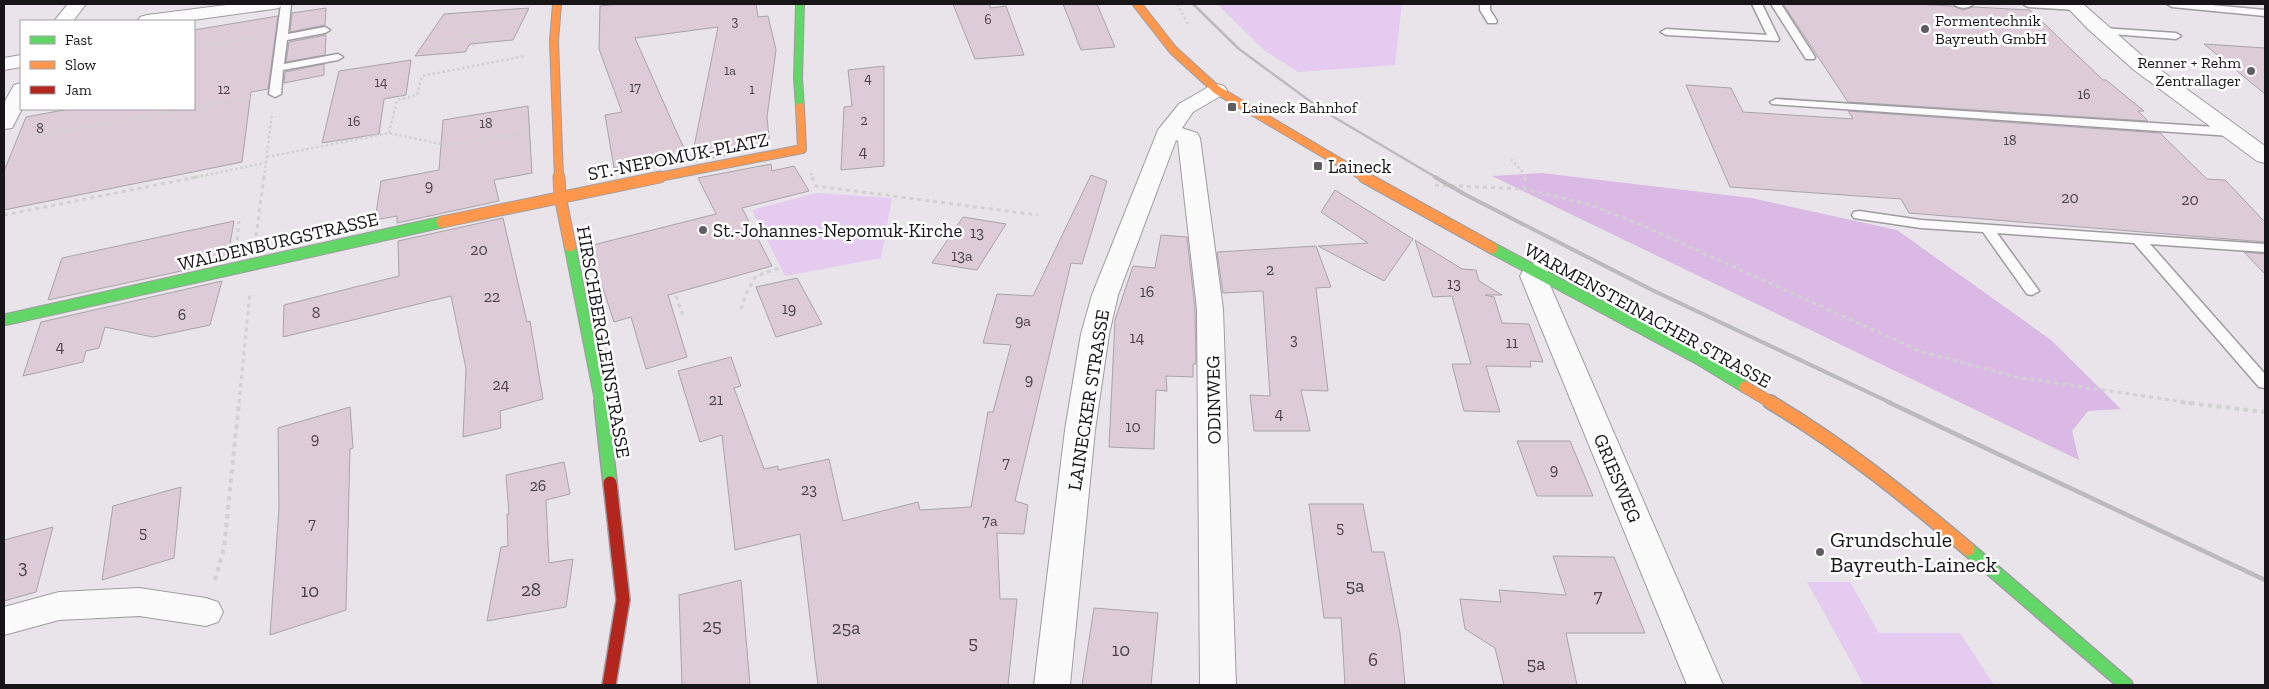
<svg xmlns="http://www.w3.org/2000/svg" width="2269" height="689" font-family="'Zilla Slab',serif">
<style>
.green{fill:#e5cbef}
.forest{fill:#dab9e5}
.building{fill:#ddcbd7;stroke:#a8a5a8}
.lines{fill:none;stroke-linecap:round;stroke-linejoin:round}
.lane-casing{stroke:#9f9ca0;stroke-width:3}
.street-casing{stroke:#9f9ca0;stroke-width:2}
.fast-far2-casing{stroke:#9f9ca0;stroke-width:10}
.fast-far1-casing{stroke:#9f9ca0;stroke-width:13}
.fast-casing{stroke:#9f9ca0;stroke-width:16}
.slow-far2-casing{stroke:#9f9ca0;stroke-width:10}
.slow-far1-casing{stroke:#9f9ca0;stroke-width:13}
.slow-casing{stroke:#9f9ca0;stroke-width:16}
.jam-casing{stroke:#9f9ca0;stroke-width:16}
.path-far2{stroke:#d2d1d2;stroke-width:2.5;stroke-dasharray:2.5 2.5;stroke-linecap:butt}
.path-far1{stroke:#d2d1d2;stroke-width:3;stroke-dasharray:4 4;stroke-linecap:butt}
.path{stroke:#d2d1d2;stroke-width:4;stroke-dasharray:4.5 4.5;stroke-linecap:butt}
.lane{fill:#fcfbfc;fill-rule:evenodd}
.street{fill:#fcfbfc;fill-rule:evenodd}
.fast-far2{stroke:#63d668;stroke-width:8}
.fast-far1{stroke:#63d668;stroke-width:11}
.fast{stroke:#63d668;stroke-width:13}
.slow-far2{stroke:#ff974d;stroke-width:8}
.slow-far1{stroke:#ff974d;stroke-width:11}
.slow{stroke:#ff974d;stroke-width:13}
.jam{stroke:#b3261e;stroke-width:13}
.rail-far2{stroke:#bbbabc;stroke-width:2.5}
.rail-far1{stroke:#bbbabc;stroke-width:4}
.rail{stroke:#bbbabc;stroke-width:4.5}
.poi-dot{fill:#605d61;stroke:#fff;stroke-width:2}
.labels{text-anchor:middle;stroke-width:5;stroke-linejoin:round;paint-order:stroke}
.far-number-label{font-size:14px;fill:#484248}
.far-poi-label{font-size:16px;fill:#171518;stroke:#fff;text-anchor:start}
.number-label{font-size:16px;fill:#484248}
.street-label{font-size:19px;fill:#171518;stroke:#fff}
.poi-label{font-size:19px;fill:#171518;stroke:#fff;text-anchor:start}
.near-number-label{font-size:19px;fill:#484248}
.near-poi-label{font-size:22px;fill:#171518;stroke:#fff;text-anchor:start}
</style>
<rect width="100%" height="100%" fill="#e8e4e9"/>
<g class="green">
<polygon points="1217,4 1402,4 1395,65 1298,72 1264,50"/>
<polygon points="816,193 892,198 881,258 785,276 752,210"/>
<polygon points="1807,582 1850,582 1879,633 1960,633 1994,685 1864,685"/>
</g>
<polygon class="forest" points="1542,173 1751,198 1897,230 2051,340 2121,409 2088,411 2072,431 2079,460 1492,176"/>
<g class="building">
<polygon points="619,4 756,4 758,17 768,16 776,50 767,117 770,147 691,162 718,27 635,38 686,153 614,168 605,115 622,112 599,49 600,6"/>
<polygon points="953,4 990,4 990,8 1006,6 1024,55 975,59"/>
<polygon points="1063,4 1097,4 1115,47 1081,50"/>
<polygon points="1783,4 1912,4 1953,6 1963,10 1973,7 2030,10 2103,80 2106,80 2144,111 2138,111 2148,121 1848,102"/>
<polygon points="326,8 325,25 290,32 292,13"/>
<polygon points="529,8 513,40 470,44 465,52 415,56 444,14"/>
<polygon points="278,16 268,89 251,92 242,162 4,210 4,171 26,117 69,109 194,109 194,30"/>
<polygon points="326,35 325,55 286,62 289,42"/>
<polygon points="2204,44 2265,48 2265,94"/>
<polygon points="411,60 406,95 384,99 379,134 322,143 339,71"/>
<polygon points="324,64 324,75 284,83 285,72"/>
<polygon points="884,66 884,166 841,170 844,107 852,106 848,70"/>
<polygon points="1686,85 1731,88 1743,112 1853,119 1848,111 2160,133 2207,179 2225,180 2265,222 2265,242 1909,213 1901,199 1730,187"/>
<polygon points="528,106 532,173 494,180 499,201 397,223 397,216 375,220 381,181 439,170 443,120"/>
<polygon points="771,164 772,171 794,166 809,191 742,208 772,266 668,295 687,357 646,369 631,317 614,322 589,246 716,214 698,178"/>
<polygon points="1091,175 1107,181 1082,264 1071,263 1015,501 1028,505 1024,534 997,533 1000,599 1017,599 1008,685 818,685 800,534 735,550 722,435 700,442 678,371 731,357 741,386 734,388 764,469 778,466 778,470 829,459 843,521 918,502 920,510 971,507 988,412 993,412 1011,345 983,343 997,294 1033,296"/>
<polygon points="1335,190 1413,239 1384,281 1318,246 1368,243 1321,212"/>
<polygon points="963,217 1006,224 977,270 932,263"/>
<polygon points="503,218 527,322 530,321 543,399 500,411 501,428 463,437 466,369 451,296 283,337 284,305 399,276 398,241"/>
<polygon points="234,221 227,261 48,300 62,258"/>
<polygon points="1161,235 1187,237 1195,309 1196,364 1193,364 1193,377 1166,376 1167,391 1156,390 1154,449 1109,447 1115,320 1133,266 1155,268"/>
<polygon points="1415,240 1462,269 1476,270 1479,281 1502,295 1485,295 1494,297 1502,323 1529,324 1543,362 1530,361 1531,367 1486,366 1500,412 1464,411 1452,364 1471,364 1452,296 1433,297"/>
<polygon points="1316,246 1331,287 1316,288 1328,391 1301,390 1310,431 1254,431 1250,395 1270,396 1263,291 1223,293 1217,252"/>
<polygon points="2244,252 2265,254 2265,274"/>
<polygon points="797,278 822,324 776,337 756,287"/>
<polygon points="222,281 210,325 153,337 105,327 99,348 86,351 83,362 23,376 41,322"/>
<polygon points="350,407 353,448 350,449 346,610 270,635 279,508 278,428"/>
<polygon points="1517,441 1570,441 1593,496 1537,496"/>
<polygon points="564,462 570,494 546,500 549,563 573,559 566,607 487,621 501,547 508,546 507,514 509,514 506,475"/>
<polygon points="181,487 174,558 102,580 113,506"/>
<polygon points="1309,504 1363,504 1372,552 1384,552 1400,633 1405,685 1345,685 1341,618 1324,618"/>
<polygon points="53,527 36,592 4,601 4,540"/>
<polygon points="1553,556 1614,557 1645,633 1566,633 1577,685 1504,685 1495,648 1465,629 1460,599 1501,602 1499,590 1566,595"/>
<polygon points="741,580 750,685 682,685 679,595"/>
<polygon points="1094,608 1158,613 1151,685 1082,685"/>
</g>
<g class="lines">
<defs>
<g id="lane">
<polygon points="281,4 291,4 288,34 325,27 330,30 325,33 287,40 284,64 338,54 343,57 338,60 283,70 281,94 275,97 269,94"/>
<polygon points="1480,4 1490,4 1490,10 1497,21 1496,23 1488,23 1480,10"/>
<polygon points="1752,4 1762,4 1779,39 1778,41 1666,35 1661,32 1666,29 1767,35"/>
<polygon points="1771,4 1781,4 1815,57 1814,59 1806,59"/>
<path d="M1954,4H1973C1969,9 1958,9 1954,4Z"/>
<polygon points="2023,4 2072,4 2081,7 2076,10 2028,7"/>
<polygon points="2167,4 2200,4 2265,10 2265,16 2172,7"/>
<polygon points="2102,28 2176,33 2181,36 2176,39 2098,33 2097,31"/>
<polygon points="1776,99 2231,128 2237,132 2231,136 1772,104 1770,102"/>
<polygon points="1859,211 1921,220 2265,244 2265,252 2150,244 2265,374 2265,388 2259,387 2134,243 1997,233 2039,291 2032,295 2027,294 1983,232 1921,228 1854,218 1852,215 1854,212"/>
</g>
<g id="street">
<polygon points="68,4 86,4 73,21 54,21"/>
<polygon points="234,4 282,4 279,8 273,9 186,21 138,21 140,17 147,15"/>
<polygon points="2064,4 2083,4 2148,61 2265,146 2265,163 2257,161 2134,70 2088,29"/>
<polygon points="21,55 21,67 4,70 4,58"/>
<polygon points="21,83 22,109 12,128 4,129 4,103 14,85"/>
<polygon points="1217,84 1224,86 1227,90 1224,94 1193,112 1182,128 1197,133 1200,138 1223,309 1236,685 1200,685 1197,309 1178,141 1176,140 1118,295 1109,334 1095,430 1070,685 1034,685 1065,430 1081,334 1092,295 1158,130 1179,104 1210,86"/>
<polygon points="1535,263 1544,266 1548,271 1546,276 1723,685 1687,685 1520,276 1526,266"/>
<polygon points="139,588 206,598 218,602 223,612 218,622 206,626 139,616 59,620 4,635 4,607 59,592"/>
</g>
<polyline id="fast-far2" points="800,4 798,78 800,107"/>
<g id="fast-far1">
<polyline points="570,246 601,403"/>
<polyline points="1492,248 1699,359 1745,387"/>
<polyline points="4,320 442,222"/>
</g>
<g id="fast">
<polyline points="601,402 610,483"/>
<polyline points="1968,549 2126,685"/>
</g>
<g id="slow-far2">
<polyline points="557,4 554,41 559,178"/>
<polyline points="1137,4 1173,50 1217,90 1366,178"/>
<polyline points="654,178 802,149 800,107"/>
</g>
<g id="slow-far1">
<polyline points="559,177 560,196 570,246"/>
<polyline points="1364,177 1492,248"/>
<polyline points="442,222 660,177"/>
<polyline points="1745,387 1772,403"/>
</g>
<path id="slow" d="M1770,402C1841,444 1905,496 1968,549"/>
<polyline id="jam" points="609,685 623,600 610,483"/>
</defs>
<use href="#lane" class="lane-casing"/>
<use href="#street" class="street-casing"/>
<use href="#fast-far2" class="fast-far2-casing"/>
<use href="#fast-far1" class="fast-far1-casing"/>
<use href="#fast" class="fast-casing"/>
<use href="#slow-far2" class="slow-far2-casing"/>
<use href="#slow-far1" class="slow-far1-casing"/>
<use href="#slow" class="slow-casing"/>
<use href="#jam" class="jam-casing"/>
<g class="path-far2">
<polyline points="1177,4 1188,24"/>
<polyline points="194,47 257,37"/>
<polyline points="432,54 440,39 478,36 473,46"/>
<polyline points="194,108 251,98"/>
<polyline points="389,133 397,100 417,95 422,76 525,56"/>
<polyline points="29,137 190,109"/>
<polyline points="267,157 389,133 446,145 527,132"/>
<polyline points="1511,159 1525,175 1525,178"/>
<polyline points="811,173 813,178"/>
<polyline points="191,178 265,163"/>
<polyline points="264,178 272,113"/>
</g>
<g class="path-far1">
<polyline points="812,177 816,186 1038,215"/>
<polyline points="1435,185 1524,189 1591,205 1639,224 1922,352 2016,377 2191,403"/>
<polyline points="1524,189 1525,177"/>
<polyline points="4,215 197,177"/>
<polyline points="256,236 264,177"/>
<polyline points="237,240 239,221"/>
<polyline points="676,296 683,316"/>
<polyline points="741,309 746,294 756,276 782,267"/>
<polyline points="239,403 250,292"/>
</g>
<g class="path">
<polyline points="2181,402 2265,412"/>
<polyline points="215,580 224,548 239,402"/>
</g>
<use href="#lane" class="lane"/>
<use href="#street" class="street"/>
<use href="#fast-far2" class="fast-far2"/>
<use href="#fast-far1" class="fast-far1"/>
<use href="#fast" class="fast"/>
<use href="#slow-far2" class="slow-far2"/>
<use href="#slow-far1" class="slow-far1"/>
<use href="#slow" class="slow"/>
<use href="#jam" class="jam"/>
<polyline class="rail-far2" points="1193,4 1239,49 1322,110 1437,178"/>
<polyline class="rail-far1" points="1435,177 1466,195 1652,290 1891,403"/>
<polyline class="rail" points="1888,402 2265,580"/>
</g>
<g class="poi-dot">
<circle cx="1925" cy="29" r="5"/>
<circle cx="2251" cy="71" r="5"/>
<rect x="1227" y="102" width="10" height="10" rx="2.5"/>
<rect x="1313" y="161" width="10" height="10" rx="2.5"/>
<circle cx="703" cy="230" r="5"/>
<circle cx="1820" cy="552" r="5"/>
</g>
<g class="labels">
<g class="far-number-label">
<text x="988" y="24">6</text>
<text x="735" y="26">3</text>
<text x="730" y="75">1a</text>
<text x="868" y="83">4</text>
<text x="381" y="87">14</text>
<text x="635" y="92">17</text>
<text x="224" y="94">12</text>
<text x="752" y="94">1</text>
<text x="2084" y="99">16</text>
<text x="864" y="125">2</text>
<text x="354" y="126">16</text>
<text x="486" y="128">18</text>
<text x="40" y="133">8</text>
<text x="2010" y="145">18</text>
</g>
<g class="far-poi-label">
<text x="1935" y="26">Formentechnik<tspan x="1935" dy="18">Bayreuth GmbH</tspan></text>
<text x="2241" y="68" text-anchor="end">Renner + Rehm<tspan x="2241" dy="18">Zentrallager</tspan></text>
<text x="1242" y="113">Laineck Bahnhof</text>
</g>
<g class="number-label">
<text x="863" y="157">4</text>
<text x="429" y="191">9</text>
<text x="2070" y="203">20</text>
<text x="2190" y="205">20</text>
<text x="977" y="238">13</text>
<text x="479" y="255">20</text>
<text x="962" y="261">13a</text>
<text x="1270" y="275">2</text>
<text x="1454" y="289">13</text>
<text x="1147" y="297">16</text>
<text x="492" y="302">22</text>
<text x="789" y="314">19</text>
<text x="316" y="318">8</text>
<text x="182" y="320">6</text>
<text x="1023" y="326">9a</text>
<text x="1137" y="343">14</text>
<text x="1294" y="345">3</text>
<text x="1512" y="348">11</text>
<text x="60" y="352">4</text>
<text x="1029" y="385">9</text>
<text x="501" y="390">24</text>
<text x="716" y="405">21</text>
<text x="1279" y="419">4</text>
<text x="1133" y="432">10</text>
<text x="315" y="444">9</text>
<text x="1006" y="468">7</text>
<text x="1554" y="475">9</text>
<text x="538" y="491">26</text>
<text x="809" y="495">23</text>
<text x="990" y="526">7a</text>
<text x="312" y="529">7</text>
<text x="1340" y="533">5</text>
<text x="143" y="538">5</text>
</g>
<g class="street-label">
<text transform="translate(678 156) rotate(-11)" y="7">ST.-NEPOMUK-PLATZ</text>
<text transform="translate(278 241) rotate(-13)" y="7">WALDENBURGSTRASSE</text>
<text transform="translate(1648 315) rotate(29)" y="7">WARMENSTEINACHER STRASSE</text>
<text transform="translate(604 342) rotate(80)" y="7">HIRSCHBERGLEINSTRASSE</text>
<text transform="translate(1088 400) rotate(-81)" y="7">LAINECKER STRASSE</text>
<text transform="translate(1213 400) rotate(-91)" y="7">ODINWEG</text>
<text transform="translate(1618 478) rotate(67)" y="7">GRIESWEG</text>
</g>
<g class="poi-label">
<text x="1328" y="173">Laineck</text>
<text x="713" y="237">St.-Johannes-Nepomuk-Kirche</text>
</g>
<g class="near-number-label">
<text x="23" y="573">3</text>
<text x="1355" y="592">5a</text>
<text x="531" y="596">28</text>
<text x="310" y="597">10</text>
<text x="1598" y="602">7</text>
<text x="712" y="632">25</text>
<text x="846" y="634">25a</text>
<text x="973" y="649">5</text>
<text x="1121" y="656">10</text>
<text x="1373" y="666">6</text>
<text x="1536" y="670">5a</text>
</g>
<g class="near-poi-label">
<text x="1830" y="547">Grundschule<tspan x="1830" dy="25">Bayreuth-Laineck</tspan></text>
</g>
</g>
<rect width="2269" height="689" fill="none" stroke="#171518" stroke-width="10"/>
<rect x="20" y="20" width="175" height="90" fill="#ffffff" stroke="#a2a1a3"/>
<rect x="30" y="36" width="25" height="8" fill="#63d668" stroke="#a2a1a3"/>
<text x="65" y="45" font-size="15" fill="#171518">Fast</text>
<rect x="30" y="61" width="25" height="8" fill="#ff974d" stroke="#a2a1a3"/>
<text x="65" y="70" font-size="15" fill="#171518">Slow</text>
<rect x="30" y="86" width="25" height="8" fill="#b3261e" stroke="#a2a1a3"/>
<text x="65" y="95" font-size="15" fill="#171518">Jam</text>
</svg>
